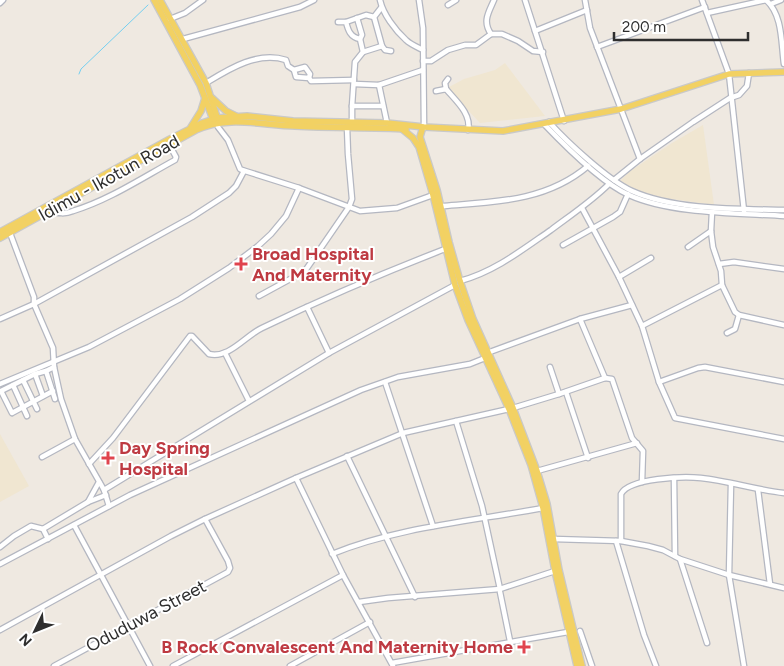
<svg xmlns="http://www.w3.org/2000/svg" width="784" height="666" font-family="Figtree,sans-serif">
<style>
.education{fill:#f0e6d1}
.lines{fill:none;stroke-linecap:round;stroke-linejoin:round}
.stream{stroke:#75cff0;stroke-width:1}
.minor-casing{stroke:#b4b7c1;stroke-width:7}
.major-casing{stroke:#c9c9c9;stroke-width:8}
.minor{stroke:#fff;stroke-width:4.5}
.major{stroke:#f2d163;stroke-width:5.5}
.health-dot{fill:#e0444e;stroke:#fff;stroke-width:2}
.labels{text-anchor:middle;stroke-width:4;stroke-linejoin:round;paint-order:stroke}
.street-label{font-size:18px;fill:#2e2e2e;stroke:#fff}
.health-label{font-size:18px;font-weight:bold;fill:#be3a42;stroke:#fff;text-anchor:start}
</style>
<rect width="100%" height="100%" fill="#efe9e1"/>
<g class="education">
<polygon points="505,63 545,116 480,123 447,88 464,79 495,70"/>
<polygon points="703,125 714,205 650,196 639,192 620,181 629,172 672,143"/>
<polygon points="0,434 29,486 0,502"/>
</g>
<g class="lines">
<polyline class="stream" points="79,74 81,69 148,5"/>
<defs>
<g id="minor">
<path d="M380,0C383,14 395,30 406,40C410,44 417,47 423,50"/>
<polyline points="419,0 423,28 424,128"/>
<polyline points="525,0 564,121"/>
<polyline points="585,0 590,28 640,159"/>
<polyline points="702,0 729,74 744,211"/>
<path d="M766,0C783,15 781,43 784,64"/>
<polyline points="0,3 3,0"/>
<polyline points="771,4 781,0"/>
<polyline points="448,5 456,0"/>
<polyline points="381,8 374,17 382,46 385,50 391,51"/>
<polyline points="707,13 766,0"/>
<polyline points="357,18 362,35 360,39"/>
<polyline points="170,19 185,13 203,0"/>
<path d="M338,22H346C348,30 350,37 360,39L363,52L355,62L352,106V122"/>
<polyline points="346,22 366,15 374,17"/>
<polyline points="535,31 587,10"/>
<path d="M491,34C482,21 489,12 494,0"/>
<polyline points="183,39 300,7 314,0"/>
<polyline points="597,47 705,7"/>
<polyline points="363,52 382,46"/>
<polyline points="423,61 431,61 448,50 465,45 476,45 491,34 502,34 518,41 533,51 543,52"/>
<polyline points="294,70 305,67 310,74 309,78"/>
<path d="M206,83C229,69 257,51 286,60L288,66L294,70L296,77L309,78L311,81L354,80"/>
<polyline points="354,84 379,85 423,70"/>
<polyline points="379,85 387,123"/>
<polyline points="446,89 445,83 448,79"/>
<path d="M436,91L446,89C455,100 472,114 468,130"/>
<polyline points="352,106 383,106"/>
<path d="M549,122C567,142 608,180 632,191C674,210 738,209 784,210"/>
<path d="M544,124C565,146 602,183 629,195C671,214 737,213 784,216"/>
<polyline points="218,127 228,140 240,169 242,170 299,188 360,211 397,208 433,195"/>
<polyline points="614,180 640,159 693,122 730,98 739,95 747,86 749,73"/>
<path d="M441,206C493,202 546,202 588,166"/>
<polyline points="582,208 619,277 642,326 659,382 675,418 784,439"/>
<path d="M51,210C57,214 66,214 73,211C109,200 142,178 175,160L176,157L170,146"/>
<polyline points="712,212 711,231 713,247 721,271 722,285 735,312 739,315 784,325"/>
<polyline points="10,233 34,297 34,304 53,348 54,367 61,399 75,439 104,490 109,506"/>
<polyline points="563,245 613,217 620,212 628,194"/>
<polyline points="688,247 711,231"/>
<polyline points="719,264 734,262 784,269"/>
<polyline points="619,277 651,258"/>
<path d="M460,281C494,272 522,250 551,230C571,215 592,201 609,184"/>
<polyline points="259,296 305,271 349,207 352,199 348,154 347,127"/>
<polyline points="307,307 329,353"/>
<polyline points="0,319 34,304 192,217 229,193 236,186 244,171"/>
<polyline points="580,319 605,378"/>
<polyline points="642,326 722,285"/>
<polyline points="727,333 735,329 739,315"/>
<polyline points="225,353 249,401"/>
<polyline points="487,353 580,319 632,305"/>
<polyline points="54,367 46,371 55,399"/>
<polyline points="550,367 559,394"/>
<polyline points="46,371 35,374 1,391 12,413 53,391"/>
<polyline points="35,374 43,396"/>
<polyline points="23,380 37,409"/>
<polyline points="385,382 433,526"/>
<polyline points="659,382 698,368 705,367 784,382"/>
<polyline points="0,384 89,347 180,299 229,268 258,246 271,234 286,216 299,188"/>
<polyline points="13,385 27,416"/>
<polyline points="566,392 588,458"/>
<polyline points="513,408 559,394 605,378 612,379 632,438 643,451 642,482"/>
<polyline points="456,421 482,506 500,589"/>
<polyline points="347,456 415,597"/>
<polyline points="42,457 75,439"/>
<path d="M89,464L113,438L190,336H192L209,354C229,359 245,336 262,328C322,299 383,273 445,249"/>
<polyline points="537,471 637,443"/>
<polyline points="296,478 343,575 393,666"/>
<polyline points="674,478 675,556"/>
<polyline points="731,484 729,575 744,666"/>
<polyline points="104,490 329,353 455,285"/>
<polyline points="758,490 770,584"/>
<polyline points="88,502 99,482"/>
<polyline points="74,525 150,666"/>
<polyline points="48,539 43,529 88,502 106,495"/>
<polyline points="554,539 621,541 648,546 663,550 680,559 729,575 784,588"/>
<polyline points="616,541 644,635 656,666"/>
<path d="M621,541V494C629,478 684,476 701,478C729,481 756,490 784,493"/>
<polyline points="0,547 14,536 31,526 43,529"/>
<path d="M332,554C398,527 473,521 543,508"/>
<polyline points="680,559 707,643"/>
<polyline points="0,564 130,495 361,390 398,377 470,364 485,358"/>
<polyline points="500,592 510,641"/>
<polyline points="359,602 388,598 500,589 555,571"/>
<polyline points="0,630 171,536 205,519 296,478 403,433 509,409"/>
<polyline points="580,631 592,666"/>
<polyline points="392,663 568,632"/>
<polyline points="54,666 228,572 230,568 228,561 205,519"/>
<polyline points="173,666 343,575"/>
<polyline points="290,666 370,622"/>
</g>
<g id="major">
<polyline points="154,0 200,85 214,122"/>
<polyline points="160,0 206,83 218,120"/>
<polyline points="212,98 226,111 236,116"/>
<polyline points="191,127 201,111 205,98"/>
<polyline points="402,129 413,138 419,147 433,195 455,285 468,320 509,409 531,465 543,508 555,571 577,666"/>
<polyline points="422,130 420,137 437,190 449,242 460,281 473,319 513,408 537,471 547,504 559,570 582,666"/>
<polyline points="0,232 170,139 202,123 217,118 247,116 293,121 387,123 424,127 503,131 621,109 729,74 784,72"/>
<path d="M0,238L196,130C228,115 261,125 295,126C332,128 369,127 406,129"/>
</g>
</defs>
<use href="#minor" class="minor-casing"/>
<use href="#major" class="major-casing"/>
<use href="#minor" class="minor"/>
<use href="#major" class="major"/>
</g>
<g class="health-dot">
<path d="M238.5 256.5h5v5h5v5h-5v5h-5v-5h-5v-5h5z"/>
<path d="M105.5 450.5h5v5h5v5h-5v5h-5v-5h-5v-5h5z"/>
<path d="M521.5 639.5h5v5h5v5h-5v5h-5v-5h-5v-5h5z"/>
</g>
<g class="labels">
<g class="street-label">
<text transform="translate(109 178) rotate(-29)" y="6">Idimu - Ikotun Road</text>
<text transform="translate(146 616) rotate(-28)" y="6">Oduduwa Street</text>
</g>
<g class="health-label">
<text x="252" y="260">Broad Hospital<tspan x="252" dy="21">And Maternity</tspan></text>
<text x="119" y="454">Day Spring<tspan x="119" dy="21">Hospital</tspan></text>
<text x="513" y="653" text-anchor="end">B Rock Convalescent And Maternity Home</text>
</g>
</g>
<g transform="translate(35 631) rotate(227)" stroke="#ffffff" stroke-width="4" paint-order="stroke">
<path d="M0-4L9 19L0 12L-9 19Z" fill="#2e2e2e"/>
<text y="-8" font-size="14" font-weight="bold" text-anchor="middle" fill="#2e2e2e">N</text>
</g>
<path d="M614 32v8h134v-8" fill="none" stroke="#2e2e2e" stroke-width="2.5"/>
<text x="622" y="32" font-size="15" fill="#2e2e2e" stroke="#ffffff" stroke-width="4" paint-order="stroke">200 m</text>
</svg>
